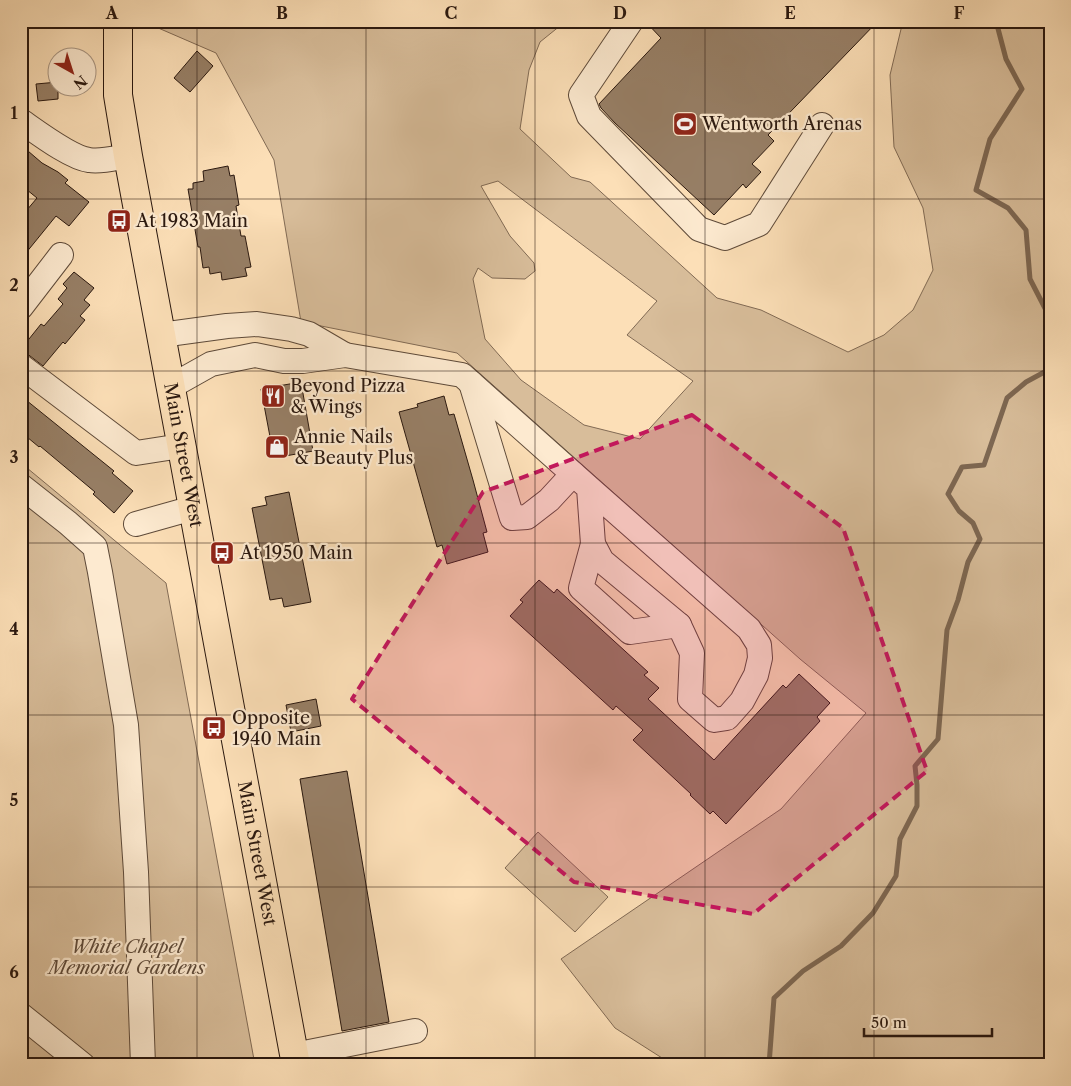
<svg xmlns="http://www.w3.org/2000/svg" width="1071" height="1086" font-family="'Libre Caslon Text',serif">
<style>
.green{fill:#d8bd9a;stroke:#816a54;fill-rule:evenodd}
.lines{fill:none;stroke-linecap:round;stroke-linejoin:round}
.stream{stroke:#7d6752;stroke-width:5}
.building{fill:#977f66;stroke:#2a180f}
.minor-casing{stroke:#5e4a39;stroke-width:26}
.major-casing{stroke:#2a180f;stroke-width:30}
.minor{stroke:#fdead0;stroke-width:24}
.major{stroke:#fcdfb7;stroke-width:28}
.marked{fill:#c2185b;fill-opacity:0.2;stroke:#c2185b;stroke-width:4;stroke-dasharray:10 6;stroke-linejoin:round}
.grid{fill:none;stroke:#2a180f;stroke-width:1;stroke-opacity:0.55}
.labels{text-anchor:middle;stroke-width:4.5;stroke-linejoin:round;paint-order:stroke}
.poi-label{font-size:18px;fill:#2a180f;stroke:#fdead0;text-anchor:start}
.street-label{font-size:18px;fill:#2a180f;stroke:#fdead0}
.park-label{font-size:18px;font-style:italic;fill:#5e4a39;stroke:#fdead0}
.neatline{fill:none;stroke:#2a180f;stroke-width:2}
.grid-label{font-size:16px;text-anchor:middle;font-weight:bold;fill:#2a180f}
</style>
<rect width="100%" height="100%" fill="#fcdfb7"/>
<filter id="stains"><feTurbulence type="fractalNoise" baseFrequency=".004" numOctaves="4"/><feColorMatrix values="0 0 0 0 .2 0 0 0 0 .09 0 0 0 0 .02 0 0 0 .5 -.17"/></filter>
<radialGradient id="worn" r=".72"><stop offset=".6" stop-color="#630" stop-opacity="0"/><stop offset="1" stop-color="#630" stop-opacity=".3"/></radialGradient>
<g class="green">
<path d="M150,21H566L540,42L529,70L520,129L571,177L590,182L717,298L761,310L848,352L884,335L913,310L933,270L923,208L894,147L890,75L902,25L901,21H1050V1065H673L615,1028L561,959L781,809L866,713L800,659L457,353L301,322L274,160L216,53L149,24ZM498,181L657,301L627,335L693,381L640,439L584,425L521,380L485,339L473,279L478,268L492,278L525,279L535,271L534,263L510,236L481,186Z"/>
<polygon points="21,463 166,583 255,1065 21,1065"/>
<polygon points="538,832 608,897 575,932 505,868"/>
</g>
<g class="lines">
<g class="stream">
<polyline points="996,21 1006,59 1022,89 990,139 976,190 1008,208 1026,230 1030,279 1050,318"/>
<polyline points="769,1065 774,998 803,971 841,946 873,913 896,876 900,839 917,806 917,785 915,766 938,739 947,630 958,600 968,562 980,539 973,523 959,511 948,494 962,467 984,465 1007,398 1026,382 1050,369"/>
</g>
</g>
<g class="building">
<polygon points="645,21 878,21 768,135 774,141 752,164 761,172 746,188 743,184 714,215 615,123 601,108 599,104 661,38"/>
<polygon points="197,51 213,66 190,92 174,78"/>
<polygon points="58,82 58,99 38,101 36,84"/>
<polygon points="21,145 42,163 58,172 68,180 65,183 89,202 69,226 56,216 21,259 21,217 37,198 21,185"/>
<polygon points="228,166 230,176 234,175 239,205 236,206 241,236 245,236 251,267 245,268 247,276 222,280 221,272 210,274 209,267 203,268 200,247 198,247 188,189 193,189 193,183 204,181 203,171"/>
<polygon points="74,272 94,288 84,300 90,305 80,316 85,320 65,344 63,342 43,366 21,349 41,324 44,326 63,304 58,299 67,288 63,284"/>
<polygon points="301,382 313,451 274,458 261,389"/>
<polygon points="21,396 114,471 112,473 133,491 114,513 93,494 95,492 40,446 39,447 21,432"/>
<polygon points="444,396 449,415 454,414 473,480 487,532 483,533 488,552 447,564 442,545 437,547 399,412 418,407 417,404"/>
<polygon points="289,492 311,602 284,607 282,598 270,600 252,508 267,505 265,497"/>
<polygon points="539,580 554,593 557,589 648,672 644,675 659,688 648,699 714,760 783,685 786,688 799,674 830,703 817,717 820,721 726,824 713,811 710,814 690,795 691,794 633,740 643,730 616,706 613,710 510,616 523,602 520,600"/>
<polygon points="316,699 321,726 291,732 286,705"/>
<polygon points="347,771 389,1022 342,1031 300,779"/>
</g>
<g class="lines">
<defs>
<g id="minor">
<polyline points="631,21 581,95 589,116 699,229 725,238 759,224 822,125"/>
<path d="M21,121C37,132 71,158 89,160C102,162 115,158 128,156"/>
<polyline points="21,307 61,255"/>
<polyline points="161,335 227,326 257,324 291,329 309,334 345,355"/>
<polyline points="21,366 136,453 181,446"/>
<polyline points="471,383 512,518 527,517 549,500 573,474"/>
<polyline points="170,387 211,364 255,355 284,361 303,361 345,355 462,375 589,488 749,629 759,645 760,658 756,675 742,701 727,718 714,720 690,699 692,653 679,625 602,561 593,544 589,488"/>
<polyline points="21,486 68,523 95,547 100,572 126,725 136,872 143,1065"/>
<polyline points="136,524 193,508"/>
<polyline points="593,544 581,588 630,632 679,625"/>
<polyline points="21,1015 83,1065"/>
<polyline points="294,1055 415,1031"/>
</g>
<g id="major">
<path id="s1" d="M118,21V95L128,156L296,1065"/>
</g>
</defs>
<use href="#minor" class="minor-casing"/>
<use href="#major" class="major-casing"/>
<use href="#minor" class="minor"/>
<use href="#major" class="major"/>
</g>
<path class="marked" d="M692,415L843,528L927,771L753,914L574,882L352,699L483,492Z"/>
<path class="grid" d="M197,21V1065M366,21V1065M535,21V1065M705,21V1065M874,21V1065M21,199H1050M21,371H1050M21,543H1050M21,715H1050M21,887H1050"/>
<defs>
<symbol id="stadium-square" viewBox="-11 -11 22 22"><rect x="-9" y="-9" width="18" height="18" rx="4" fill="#8f2418" stroke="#fdead0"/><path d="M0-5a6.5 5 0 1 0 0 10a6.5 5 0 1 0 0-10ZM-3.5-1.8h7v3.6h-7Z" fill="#fff"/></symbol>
<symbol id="bus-square" viewBox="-11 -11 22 22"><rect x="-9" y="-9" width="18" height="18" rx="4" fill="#8f2418" stroke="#fdead0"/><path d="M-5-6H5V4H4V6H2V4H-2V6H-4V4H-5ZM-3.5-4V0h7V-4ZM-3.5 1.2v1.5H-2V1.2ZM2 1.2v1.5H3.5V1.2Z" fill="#fff"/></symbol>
<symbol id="restaurant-square" viewBox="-11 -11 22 22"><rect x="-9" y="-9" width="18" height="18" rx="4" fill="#8f2418" stroke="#fdead0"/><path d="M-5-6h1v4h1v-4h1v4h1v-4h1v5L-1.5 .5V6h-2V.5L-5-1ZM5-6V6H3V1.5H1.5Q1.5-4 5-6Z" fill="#fff"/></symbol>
<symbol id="shop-square" viewBox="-11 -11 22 22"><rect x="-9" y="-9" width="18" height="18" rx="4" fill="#8f2418" stroke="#fdead0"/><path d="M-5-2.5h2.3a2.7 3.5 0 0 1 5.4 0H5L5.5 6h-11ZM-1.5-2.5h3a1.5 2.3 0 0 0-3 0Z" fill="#fff"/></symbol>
</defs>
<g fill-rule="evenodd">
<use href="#stadium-square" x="671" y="110" width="28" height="28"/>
<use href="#bus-square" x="105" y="207" width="28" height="28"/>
<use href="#restaurant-square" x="259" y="382" width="28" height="28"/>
<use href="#shop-square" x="263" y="433" width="28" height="28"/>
<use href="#bus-square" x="208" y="539" width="28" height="28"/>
<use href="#bus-square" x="200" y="714" width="28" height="28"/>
</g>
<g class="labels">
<g class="poi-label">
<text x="702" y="130">Wentworth Arenas</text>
<text x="136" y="227">At 1983 Main</text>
<text x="290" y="392">Beyond Pizza<tspan x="290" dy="21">&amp; Wings</tspan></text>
<text x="294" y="443">Annie Nails<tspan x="294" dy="21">&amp; Beauty Plus</tspan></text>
<text x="240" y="559">At 1950 Main</text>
<text x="232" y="724">Opposite<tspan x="232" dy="21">1940 Main</tspan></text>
</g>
<g class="street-label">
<text dy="6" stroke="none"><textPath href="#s1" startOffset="440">Main Street West</textPath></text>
<text dy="6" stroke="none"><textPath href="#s1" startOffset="845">Main Street West</textPath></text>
</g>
<g class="park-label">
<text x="127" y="953">White Chapel<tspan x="127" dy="21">Memorial Gardens</tspan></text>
</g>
</g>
<rect width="1071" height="1086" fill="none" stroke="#fcdfb7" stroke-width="55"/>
<g transform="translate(72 72) rotate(141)"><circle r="24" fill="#fdead0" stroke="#a99683"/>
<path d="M0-4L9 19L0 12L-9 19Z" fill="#8f2418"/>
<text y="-8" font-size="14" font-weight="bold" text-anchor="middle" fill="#2a180f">N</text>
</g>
<path d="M864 1028v8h128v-8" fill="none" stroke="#2a180f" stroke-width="2.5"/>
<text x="871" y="1028" font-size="15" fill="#2a180f" stroke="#fdead0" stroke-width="4" paint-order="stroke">50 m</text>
<rect x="28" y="28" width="1016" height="1030" class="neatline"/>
<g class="grid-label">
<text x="112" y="19">A</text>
<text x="282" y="19">B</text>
<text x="451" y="19">C</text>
<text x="620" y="19">D</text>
<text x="790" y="19">E</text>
<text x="959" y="19">F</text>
<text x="14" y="119">1</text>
<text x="14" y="291">2</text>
<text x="14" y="463">3</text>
<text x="14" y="635">4</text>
<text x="14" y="806">5</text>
<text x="14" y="978">6</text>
</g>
<rect width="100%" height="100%" filter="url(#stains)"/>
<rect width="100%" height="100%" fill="url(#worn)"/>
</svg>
